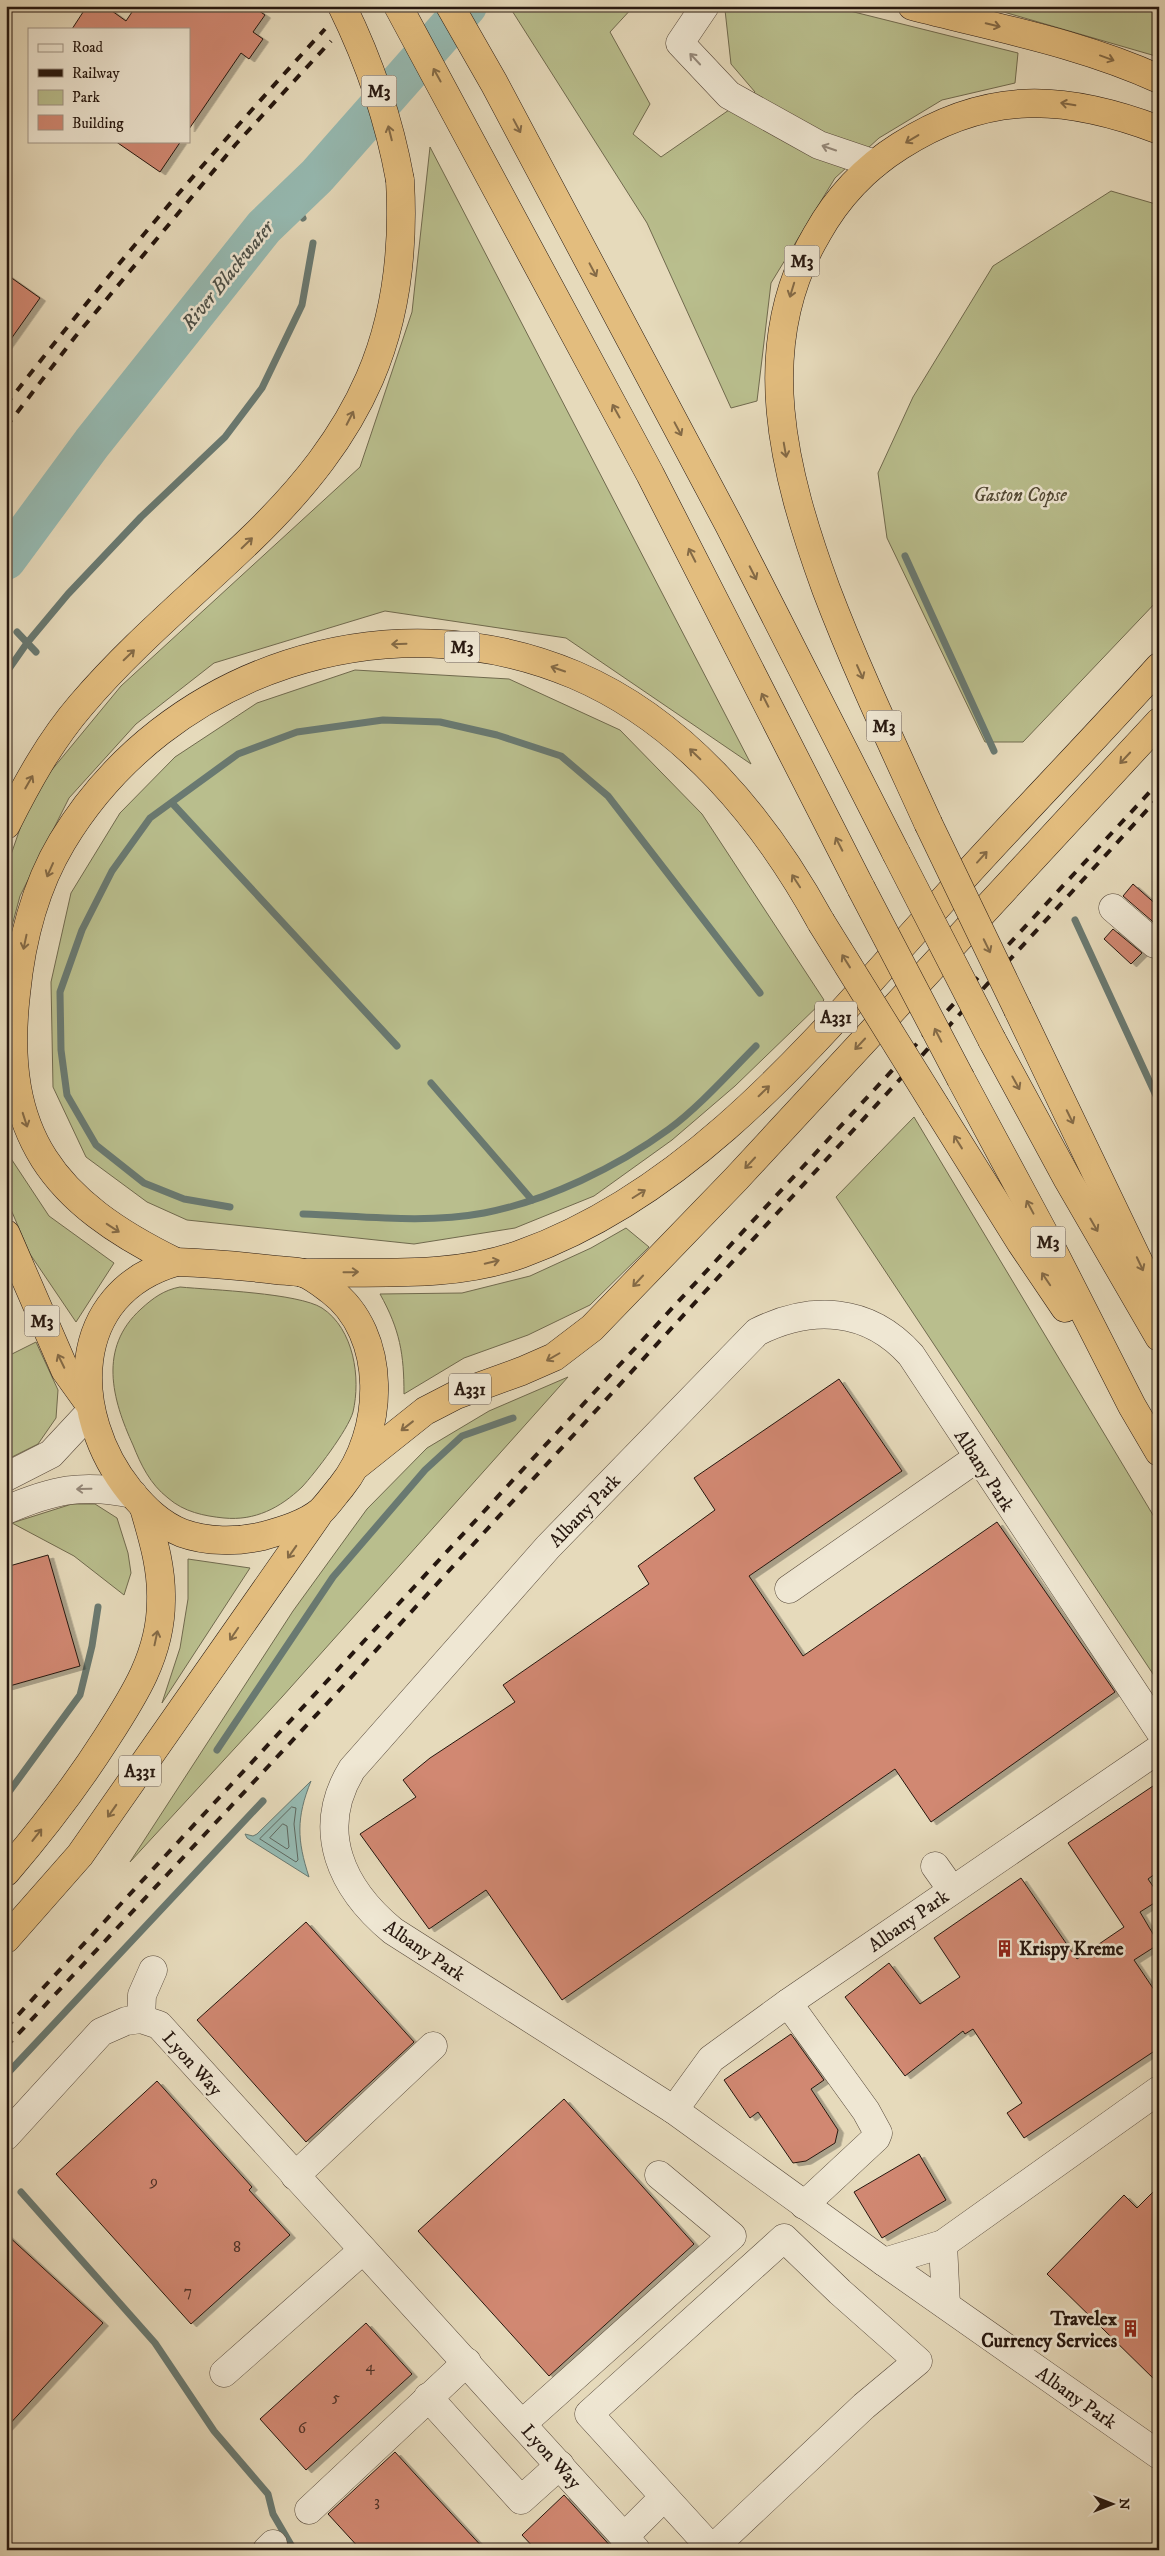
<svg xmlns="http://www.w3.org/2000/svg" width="1165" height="2556" font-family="'IM FELL DW Pica',serif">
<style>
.green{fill:#b9be8d;stroke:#706a4e}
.water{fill:#96bab2;stroke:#697971}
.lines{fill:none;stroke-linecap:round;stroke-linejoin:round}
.shore{stroke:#5e6860;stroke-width:1}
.stream{stroke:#697971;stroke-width:7}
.river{stroke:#96bab2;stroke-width:40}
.building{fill:#d18872;stroke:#26170f;filter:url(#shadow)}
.minor-casing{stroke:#56483a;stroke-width:29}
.highway-casing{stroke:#26170f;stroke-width:29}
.minor{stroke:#efe7d3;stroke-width:28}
.highway{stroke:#e3bd7e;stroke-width:28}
.rail{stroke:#26170f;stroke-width:4;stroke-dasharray:9 9;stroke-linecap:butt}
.highway-bridge-casing{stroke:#26170f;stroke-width:29;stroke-linecap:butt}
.highway-bridge{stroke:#e3bd7e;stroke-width:28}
.oneway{stroke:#846a46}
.oneway2{stroke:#95897b}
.labels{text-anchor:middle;stroke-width:5;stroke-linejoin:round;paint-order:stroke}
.number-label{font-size:16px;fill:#513328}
.shield{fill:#efe7d3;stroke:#62554a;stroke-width:1}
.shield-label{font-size:18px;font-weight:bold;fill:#26170f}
.park-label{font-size:19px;font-style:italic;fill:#524935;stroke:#efe7d3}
.street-label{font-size:19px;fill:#26170f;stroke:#efe7d3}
.poi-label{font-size:19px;font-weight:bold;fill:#26170f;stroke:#efe7d3;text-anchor:start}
.water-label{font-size:20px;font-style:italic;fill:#4d5048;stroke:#efe7d3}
</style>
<defs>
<filter id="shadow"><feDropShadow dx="5.5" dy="3" stdDeviation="0" flood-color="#0004"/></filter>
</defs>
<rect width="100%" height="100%" fill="#e6dabb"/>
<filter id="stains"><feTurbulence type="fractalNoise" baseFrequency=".004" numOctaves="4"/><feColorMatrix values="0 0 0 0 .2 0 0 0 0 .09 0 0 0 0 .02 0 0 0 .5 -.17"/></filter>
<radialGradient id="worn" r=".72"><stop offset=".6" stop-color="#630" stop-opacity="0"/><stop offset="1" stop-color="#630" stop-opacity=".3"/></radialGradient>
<g class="green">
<polygon points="509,6 634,6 610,32 650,104 633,134 661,157 755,92 731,64 725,10 739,6 830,6 1018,53 1015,83 942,100 879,138 835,178 771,283 757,401 731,408 647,223"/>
<polygon points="983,6 1159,6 1159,57"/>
<polygon points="430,147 751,764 566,638 385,611 214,663 136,724 69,798 20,896 6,948 6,869 23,820 46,777 121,686 360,467 412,312"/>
<polygon points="1111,191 1159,205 1159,599 1023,742 985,742 887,538 878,473 913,397 993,266"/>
<polygon points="355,670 509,679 620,730 702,814 824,1000 735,1086 672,1140 594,1196 515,1228 414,1244 187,1220 147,1202 86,1157 53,1087 51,982 71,893 120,813 175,757 257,703"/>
<polygon points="914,1117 1159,1525 1159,1683 836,1197"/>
<polygon points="6,1144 8,1154 49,1216 114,1263 76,1322 30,1254 6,1198"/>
<path d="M626,1228L649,1247L590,1305L528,1335L464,1358L404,1394C404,1354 400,1330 380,1294L462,1293L530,1276L591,1248Z"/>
<path d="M180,1287C212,1290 298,1293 322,1308C354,1329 361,1378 353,1412C348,1430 315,1473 302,1487C280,1508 255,1521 224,1518C204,1516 184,1512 168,1498C150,1484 141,1465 133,1445C112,1399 98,1348 141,1309C153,1298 164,1290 180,1287Z"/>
<polygon points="36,1342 58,1390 56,1418 38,1444 6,1460 6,1357"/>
<polygon points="568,1377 282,1697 130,1862 293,1611 367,1509 427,1448 489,1411"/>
<polygon points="72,1504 95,1504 117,1518 128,1553 131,1573 124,1595 74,1556 12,1523"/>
<polygon points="188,1559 250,1568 162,1703 180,1648 188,1599"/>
</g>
<path class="water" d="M311,1781C296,1818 297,1840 309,1877L247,1838L245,1834L253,1836L257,1834Z"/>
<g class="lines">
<g class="shore">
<polygon points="292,1807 296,1808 294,1824 298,1860 296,1862 260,1839"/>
<polygon points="283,1824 287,1826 289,1847 287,1849 270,1838"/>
</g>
<g class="stream">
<polyline points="292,200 303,218"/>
<polyline points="905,556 994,751"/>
<polyline points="17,632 36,652"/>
<polyline points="6,673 27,643 68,594 141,517 225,437 262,388 302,305 313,243"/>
<polyline points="172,803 397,1046"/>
<polyline points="1075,920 1159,1102"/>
<polyline points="431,1083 532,1200"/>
<polyline points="230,1207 184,1199 144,1183 96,1145 67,1095 61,1050 60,992 82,930 112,871 150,818 238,754 297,732 383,720 440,722 497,735 561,756 608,796 760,993"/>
<path d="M303,1214C362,1216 425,1224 484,1213C547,1201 617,1167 669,1129C698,1108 730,1072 756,1046"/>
<polyline points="217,1750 333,1577 425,1470 462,1436 513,1418"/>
<polyline points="6,1796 80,1695 92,1646 98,1607"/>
<polyline points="6,2075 263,1801"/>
<polyline points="21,2192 155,2343 214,2431 268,2494 273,2514 294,2550"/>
</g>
<polyline class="river" points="6,560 92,443 264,227 317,176 467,6"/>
</g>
<g class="building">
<polygon points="87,6 105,6 126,21 136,6 252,6 265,15 253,32 263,39 249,59 241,53 189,129 189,29 72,29"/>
<polygon points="115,141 181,141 160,172"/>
<polygon points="6,274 40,298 6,346"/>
<polygon points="1133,884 1159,907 1159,927 1123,896"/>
<polygon points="1113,929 1142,953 1131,964 1104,939"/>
<polygon points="839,1379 902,1471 749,1576 803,1656 997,1522 1115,1692 931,1822 895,1769 562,2000 486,1890 429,1929 360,1834 416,1797 403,1780 430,1758 515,1702 503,1685 649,1584 638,1566 715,1510 694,1478"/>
<polygon points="48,1555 80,1666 6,1687 6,1567"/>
<polygon points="1159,1782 1159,1871 1148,1879 1159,1895 1159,1900 1140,1912 1159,1944 1134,1960 1159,1997 1159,2048 1024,2138 1007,2113 1022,2103 973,2029 965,2034 963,2031 905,2076 845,1997 889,1963 920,2004 960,1977 934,1938 1021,1878 1077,1959 1124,1927 1068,1843"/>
<polygon points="306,1922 414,2042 306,2142 197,2020"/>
<polygon points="791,2034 824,2080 811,2089 838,2130 835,2143 806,2161 793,2163 758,2112 750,2118 724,2080"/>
<polygon points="157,2081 252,2187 249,2190 290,2235 191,2324 56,2174"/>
<polygon points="564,2099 694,2244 549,2376 418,2231"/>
<polygon points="919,2154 946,2200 882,2238 854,2192"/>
<polygon points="1159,2186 1159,2384 1047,2274 1124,2195 1137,2208"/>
<polygon points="6,2234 103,2323 6,2428"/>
<polygon points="366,2323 412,2374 306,2470 260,2419"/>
<polygon points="395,2452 426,2486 485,2550 361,2550 328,2514"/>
<polygon points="564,2495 614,2550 536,2550 522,2535"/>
</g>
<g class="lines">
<defs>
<g id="minor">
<polyline points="705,6 680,43 729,95 819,145 875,164"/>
<polyline points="1113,908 1155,944 1159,945"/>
<polyline points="6,1477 51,1454 91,1411"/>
<path d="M6,1510C53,1490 82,1483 133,1494"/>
<polyline points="789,1589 977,1458"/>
<path d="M1159,1730L911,1355C868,1307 811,1305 757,1332L548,1547L352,1769C314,1831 342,1889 393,1931L674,2110L884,2262L1159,2455"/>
<polyline points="935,1866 952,1890"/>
<polyline points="788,2003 866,2111 878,2133 876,2138 804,2205"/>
<polyline points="141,2019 142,1995 153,1970"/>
<polyline points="674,2110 711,2059 788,2003 1159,1749"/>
<polyline points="6,2136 101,2032 126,2021 141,2019 159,2025 636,2550"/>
<polyline points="295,2176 433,2046"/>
<polygon points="784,2238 840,2292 918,2361 864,2406 712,2549 589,2414"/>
<polyline points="943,2244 946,2305"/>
<polyline points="884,2262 943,2244 1159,2090"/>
<polyline points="224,2373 363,2250"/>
<polyline points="428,2397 521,2500 560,2465"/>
<polyline points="523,2423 732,2236 659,2175"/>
<polyline points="309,2510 467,2362"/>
<polyline points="624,2537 664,2497"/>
<polyline points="267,2550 273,2544"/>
</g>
<g id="highway">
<polyline points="398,6 650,474 861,888"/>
<polyline points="450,6 494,83 729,525 896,853"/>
<path d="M912,6C996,28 1080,43 1159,79"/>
<path d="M928,823C893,746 856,668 826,589C784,474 750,347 817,234C837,198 865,168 900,146C988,90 1064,94 1159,130"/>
<path d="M6,825C27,783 50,741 81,705C132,645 193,595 250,540C360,434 409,335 400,180"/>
<polyline points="1018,1010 1159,1304"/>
<polyline points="992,1040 1068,1180 1159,1337"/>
<polyline points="961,1079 1047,1239 1132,1406 1159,1452"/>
<polyline points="936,1107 1021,1243 1065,1308"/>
<polyline points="6,1234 65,1370 88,1402"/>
<path d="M176,1262C53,1202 0,1135 16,994C21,943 35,887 62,842C166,669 389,596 575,675C685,722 765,820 821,922"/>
<path d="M176,1262C210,1263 242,1266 276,1270C284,1271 294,1271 303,1273C312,1276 322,1284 330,1290C389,1334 385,1433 341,1487C335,1494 328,1504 321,1511C306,1524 281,1531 263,1536C237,1542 207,1542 182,1533C160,1524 145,1509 130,1491C68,1414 68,1293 176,1262Z"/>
<path d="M303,1273C375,1271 451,1279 521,1254C699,1190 822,1032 946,897C1016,819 1089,745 1159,667"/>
<polyline points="356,1466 425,1411 456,1395 522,1371 554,1357 592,1328 736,1179 1159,722"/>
<path d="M6,1872C42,1830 76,1786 106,1739C134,1696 161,1654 161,1601C162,1568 153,1539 144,1508"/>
<polyline points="6,1939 80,1855 318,1515"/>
</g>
</defs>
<use href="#minor" class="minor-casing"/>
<use href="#highway" class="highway-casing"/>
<use href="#minor" class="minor"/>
<use href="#highway" class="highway"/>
<g class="rail">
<path d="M6,405C106,275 214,150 325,29"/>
<polyline points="6,427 75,337 236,144 331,41"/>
<polyline points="6,2028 1159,782"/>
<polyline points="6,2047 334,1696 1159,797"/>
</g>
<defs>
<g id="highway-bridge">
<path d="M342,6C370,63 389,119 400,180"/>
<polyline points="928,823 1018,1010"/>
<polyline points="896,853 992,1040"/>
<polyline points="861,888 961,1079"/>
<polyline points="821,922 936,1107"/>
</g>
</defs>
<use href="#highway-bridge" class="highway-bridge-casing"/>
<use href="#highway-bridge" class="highway-bridge"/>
</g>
<defs><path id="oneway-shaft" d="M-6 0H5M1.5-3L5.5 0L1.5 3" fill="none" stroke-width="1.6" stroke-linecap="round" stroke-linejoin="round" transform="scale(1.25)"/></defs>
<g class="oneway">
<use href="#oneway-shaft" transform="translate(993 25) rotate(13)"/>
<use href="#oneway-shaft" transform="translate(1107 58) rotate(20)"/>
<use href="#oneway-shaft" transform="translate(437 75) rotate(-119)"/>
<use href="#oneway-shaft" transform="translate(1068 104) rotate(-171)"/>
<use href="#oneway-shaft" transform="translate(517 126) rotate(62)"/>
<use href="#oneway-shaft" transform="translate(390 133) rotate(-104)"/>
<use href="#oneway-shaft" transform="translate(912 139) rotate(149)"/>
<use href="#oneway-shaft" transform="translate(593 270) rotate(62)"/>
<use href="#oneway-shaft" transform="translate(792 290) rotate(107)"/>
<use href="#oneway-shaft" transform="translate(616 411) rotate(-119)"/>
<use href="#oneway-shaft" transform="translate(350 418) rotate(-63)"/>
<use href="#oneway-shaft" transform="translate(678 429) rotate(62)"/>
<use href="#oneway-shaft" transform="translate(785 450) rotate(80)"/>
<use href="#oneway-shaft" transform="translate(247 543) rotate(-44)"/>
<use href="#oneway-shaft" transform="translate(692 555) rotate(-117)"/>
<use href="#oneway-shaft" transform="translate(753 573) rotate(63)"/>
<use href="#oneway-shaft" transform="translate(399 644) rotate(178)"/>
<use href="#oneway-shaft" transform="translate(129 655) rotate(-44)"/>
<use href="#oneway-shaft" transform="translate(558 669) rotate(-161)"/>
<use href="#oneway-shaft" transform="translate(860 672) rotate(66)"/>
<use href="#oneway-shaft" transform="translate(765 700) rotate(-117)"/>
<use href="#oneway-shaft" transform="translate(695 754) rotate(-136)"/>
<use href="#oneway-shaft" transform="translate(1125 758) rotate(133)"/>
<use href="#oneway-shaft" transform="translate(29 782) rotate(-60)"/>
<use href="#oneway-shaft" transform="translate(839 844) rotate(-117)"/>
<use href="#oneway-shaft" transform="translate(982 857) rotate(-48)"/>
<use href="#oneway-shaft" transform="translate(50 870) rotate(114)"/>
<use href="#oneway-shaft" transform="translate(796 881) rotate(-123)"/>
<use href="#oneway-shaft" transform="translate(25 942) rotate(102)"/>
<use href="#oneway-shaft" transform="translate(987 946) rotate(64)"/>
<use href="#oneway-shaft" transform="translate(846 961) rotate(-122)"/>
<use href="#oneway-shaft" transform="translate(938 1035) rotate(-117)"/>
<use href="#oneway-shaft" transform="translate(860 1044) rotate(133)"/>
<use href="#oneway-shaft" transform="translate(1016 1083) rotate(61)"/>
<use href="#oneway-shaft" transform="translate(764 1091) rotate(-44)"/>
<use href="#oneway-shaft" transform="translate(1070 1117) rotate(64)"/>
<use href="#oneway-shaft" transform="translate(25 1120) rotate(72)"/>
<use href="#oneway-shaft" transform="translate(958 1142) rotate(-122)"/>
<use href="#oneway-shaft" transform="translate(750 1163) rotate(133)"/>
<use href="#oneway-shaft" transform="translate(639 1194) rotate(-32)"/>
<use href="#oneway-shaft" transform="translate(1030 1207) rotate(-118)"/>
<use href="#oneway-shaft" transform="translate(1094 1225) rotate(60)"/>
<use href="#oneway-shaft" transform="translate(113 1228) rotate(33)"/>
<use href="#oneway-shaft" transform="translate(492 1262) rotate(-13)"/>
<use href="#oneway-shaft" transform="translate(1140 1264) rotate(65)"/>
<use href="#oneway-shaft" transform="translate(351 1272) rotate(-1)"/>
<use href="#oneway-shaft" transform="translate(1046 1279) rotate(-124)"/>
<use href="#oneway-shaft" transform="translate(638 1281) rotate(133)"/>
<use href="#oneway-shaft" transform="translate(553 1357) rotate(150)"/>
<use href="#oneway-shaft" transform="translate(61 1361) rotate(-116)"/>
<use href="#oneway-shaft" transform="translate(407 1426) rotate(142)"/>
<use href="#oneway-shaft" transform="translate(292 1552) rotate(125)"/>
<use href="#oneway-shaft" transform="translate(234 1634) rotate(124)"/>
<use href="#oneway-shaft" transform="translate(156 1638) rotate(-78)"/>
<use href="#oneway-shaft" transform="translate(112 1811) rotate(125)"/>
<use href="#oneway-shaft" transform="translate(37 1835) rotate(-52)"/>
</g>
<g class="oneway2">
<use href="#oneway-shaft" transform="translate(695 59) rotate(-133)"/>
<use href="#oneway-shaft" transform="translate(829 148) rotate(-161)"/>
<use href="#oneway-shaft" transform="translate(84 1489) rotate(179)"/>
</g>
<defs>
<symbol id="building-bare" viewBox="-9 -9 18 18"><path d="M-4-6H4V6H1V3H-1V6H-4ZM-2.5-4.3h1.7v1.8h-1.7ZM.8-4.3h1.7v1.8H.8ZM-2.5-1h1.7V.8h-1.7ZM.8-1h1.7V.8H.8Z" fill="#8f2418" stroke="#efe7d3" stroke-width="2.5" paint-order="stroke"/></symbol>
</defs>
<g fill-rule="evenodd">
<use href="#building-bare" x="992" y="1936" width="25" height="25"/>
<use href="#building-bare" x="1118" y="2316" width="25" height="25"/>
</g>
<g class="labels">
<g class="number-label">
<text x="154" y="2186">9</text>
<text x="237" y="2252">8</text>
<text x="188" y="2296">7</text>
<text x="370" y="2371">4</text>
<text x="336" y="2402">5</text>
<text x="302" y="2433">6</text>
<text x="377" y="2506">3</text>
</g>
<g class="shield">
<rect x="361.5" y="75.5" width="35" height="31" rx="4"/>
<rect x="784.5" y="245.5" width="35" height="31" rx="4"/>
<rect x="444.5" y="631.5" width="35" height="31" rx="4"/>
<rect x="866.5" y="710.5" width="35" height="31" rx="4"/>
<rect x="815" y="1001.5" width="42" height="31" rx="4"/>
<rect x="1030.5" y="1226.5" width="35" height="31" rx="4"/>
<rect x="24.5" y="1305.5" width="35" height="31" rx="4"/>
<rect x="449" y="1373.5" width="42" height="31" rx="4"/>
<rect x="119" y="1755.5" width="42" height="31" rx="4"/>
</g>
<g class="shield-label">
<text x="379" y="97">M3</text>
<text x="802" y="267">M3</text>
<text x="462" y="653">M3</text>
<text x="884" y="732">M3</text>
<text x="836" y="1023">A331</text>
<text x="1048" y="1248">M3</text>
<text x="42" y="1327">M3</text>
<text x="470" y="1395">A331</text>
<text x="140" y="1777">A331</text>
</g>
<g class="park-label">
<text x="1020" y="501">Gaston Copse</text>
</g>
<g class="street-label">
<text transform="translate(985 1470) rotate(57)" y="7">Albany Park</text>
<text transform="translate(584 1510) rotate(-46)" y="7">Albany Park</text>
<text transform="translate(908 1920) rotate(-35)" y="7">Albany Park</text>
<text transform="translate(425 1950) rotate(34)" y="7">Albany Park</text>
<text transform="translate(193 2063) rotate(48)" y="7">Lyon Way</text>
<text transform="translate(1077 2397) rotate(35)" y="7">Albany Park</text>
<text transform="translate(552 2456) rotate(48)" y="7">Lyon Way</text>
</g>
<g class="poi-label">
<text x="1019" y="1955">Krispy Kreme</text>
<text x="1117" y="2325" text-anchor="end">Travelex<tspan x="1117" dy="22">Currency Services</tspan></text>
</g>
<g class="water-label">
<text transform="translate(227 275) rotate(-51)" y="7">River Blackwater</text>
</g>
</g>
<rect width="1165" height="2556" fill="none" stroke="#e6dabb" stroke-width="25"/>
<rect x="8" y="8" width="1150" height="2541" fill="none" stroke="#26170f" stroke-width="2.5"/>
<rect x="12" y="12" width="1140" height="2531" fill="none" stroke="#26170f"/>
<rect x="28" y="28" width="162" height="115" fill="#efe7d3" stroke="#9f9485"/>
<rect x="38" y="44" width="25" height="8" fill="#efe7d3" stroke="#9f9485"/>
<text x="72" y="52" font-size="15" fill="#26170f">Road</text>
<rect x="38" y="69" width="25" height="8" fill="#26170f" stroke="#9f9485"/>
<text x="72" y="78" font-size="15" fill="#26170f">Railway</text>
<rect x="38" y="90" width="25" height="15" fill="#b9be8d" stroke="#9f9485"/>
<text x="72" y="102" font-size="15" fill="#26170f">Park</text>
<rect x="38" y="115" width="25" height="15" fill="#d18872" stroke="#9f9485"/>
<text x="72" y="128" font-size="15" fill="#26170f">Building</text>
<g transform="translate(1112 2504) rotate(90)" stroke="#efe7d3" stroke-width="4" paint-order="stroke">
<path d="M0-4L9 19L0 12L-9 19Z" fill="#26170f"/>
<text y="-8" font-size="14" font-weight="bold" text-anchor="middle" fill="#26170f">N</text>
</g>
<rect width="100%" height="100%" filter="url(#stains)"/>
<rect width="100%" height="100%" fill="url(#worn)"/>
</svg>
